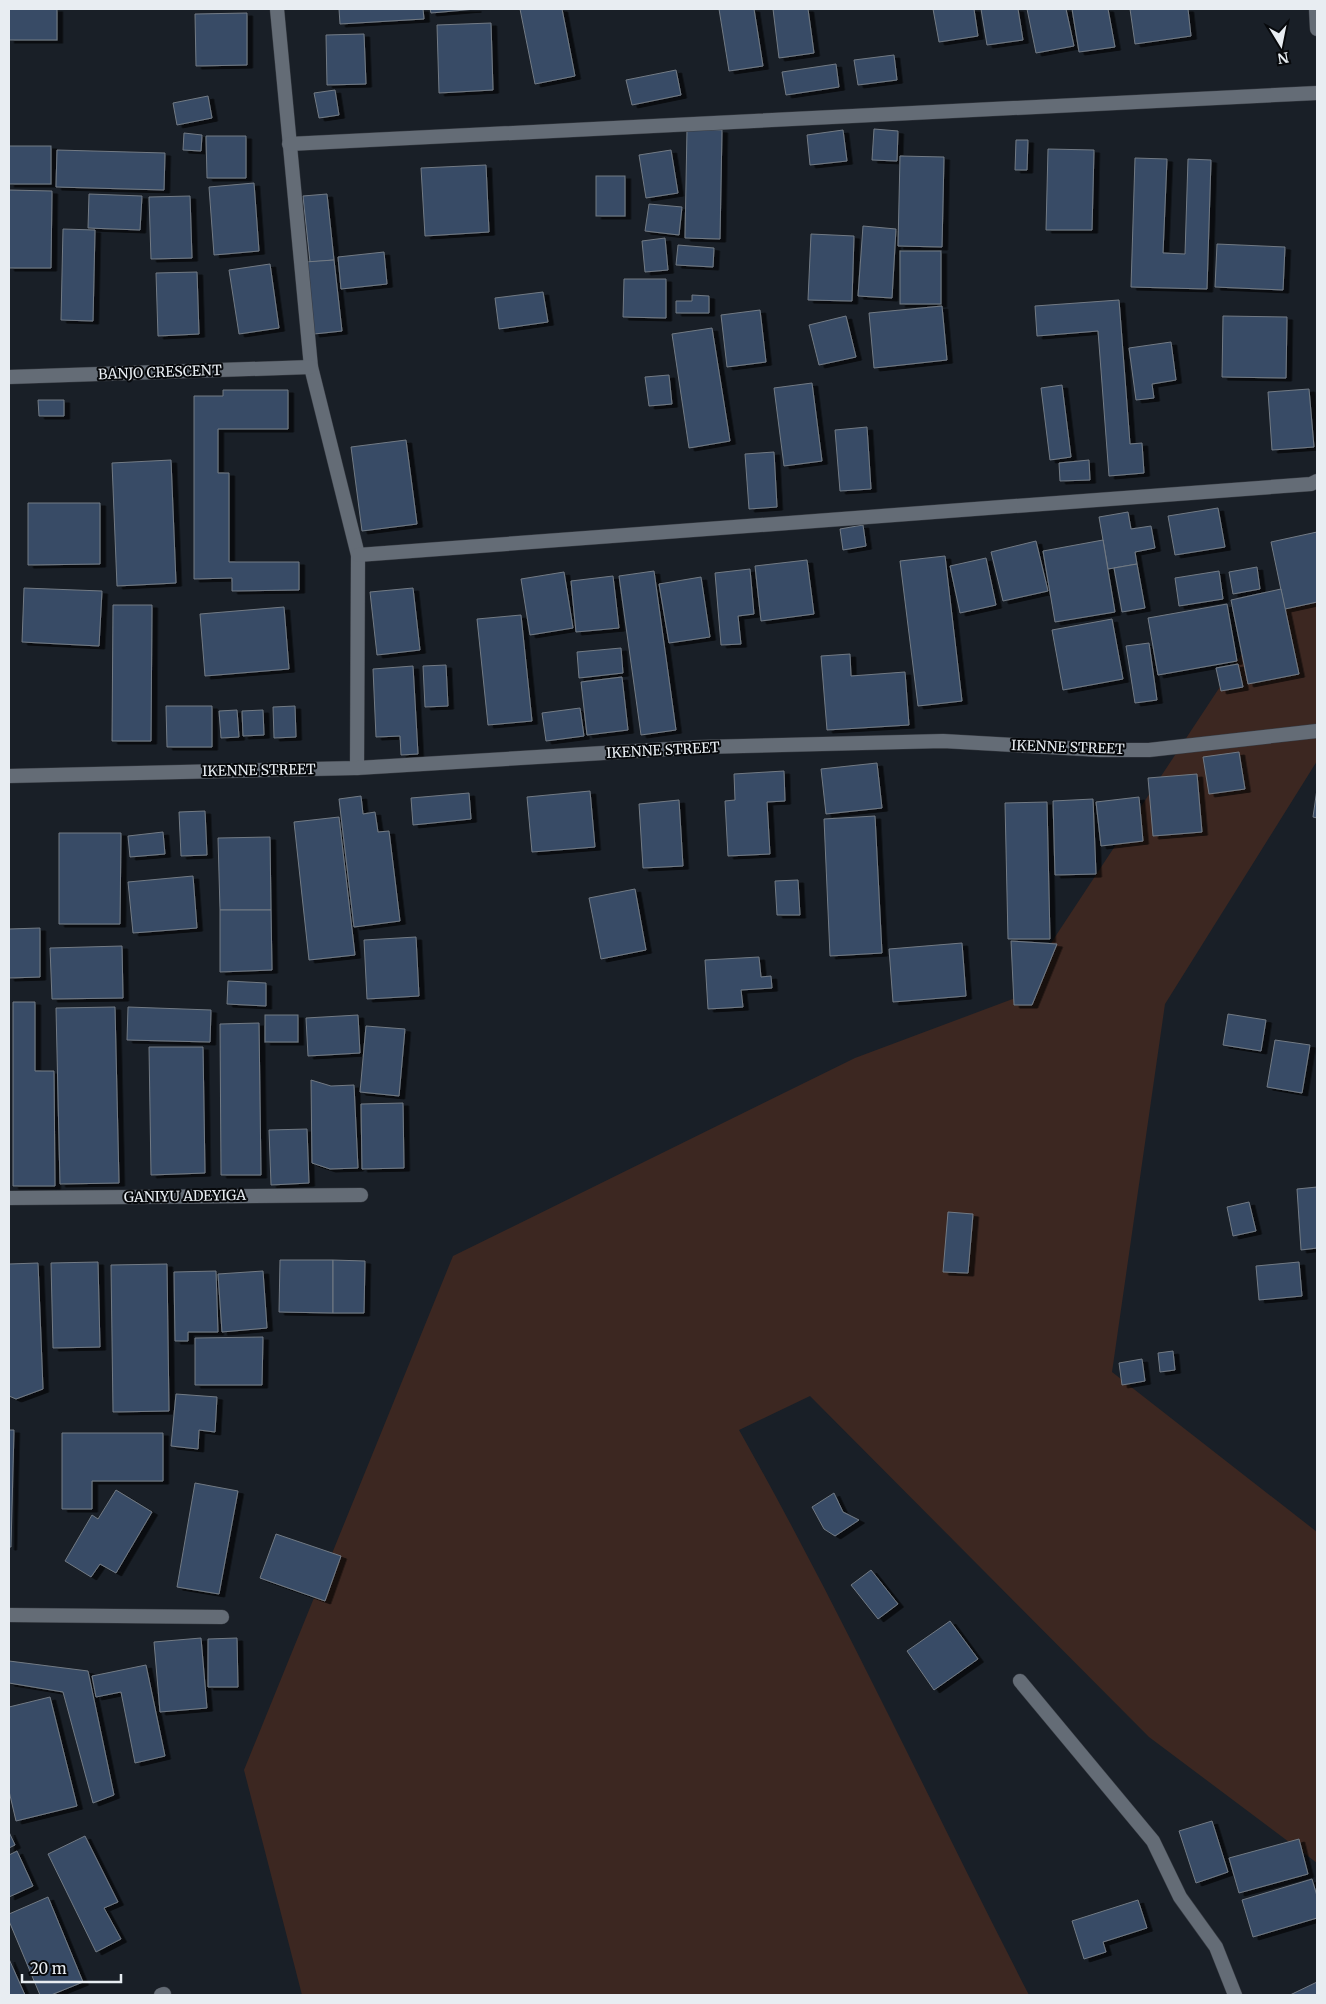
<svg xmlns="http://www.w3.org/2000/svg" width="1326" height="2004" font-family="Merriweather,serif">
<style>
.green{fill:#3c2721}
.building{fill:#384c66;stroke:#727a84;filter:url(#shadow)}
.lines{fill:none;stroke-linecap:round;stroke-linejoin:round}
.minor-casing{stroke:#373b42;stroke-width:15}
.minor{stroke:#646c76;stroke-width:14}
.labels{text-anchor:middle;stroke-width:4;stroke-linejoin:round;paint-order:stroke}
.street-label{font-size:14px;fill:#e8edf2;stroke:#07090c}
</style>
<defs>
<filter id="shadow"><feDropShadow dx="5.5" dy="3" stdDeviation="0" flood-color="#0009"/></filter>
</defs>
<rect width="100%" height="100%" fill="#191f27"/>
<path class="green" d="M1317,553V761L1165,1004L1112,1372L1317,1532V1863L1149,1737L810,1396L739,1430C843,1614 932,1807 1029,1995H302L244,1770L453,1256L855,1058L1018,997L1055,937L1237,661L1290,583Z"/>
<g class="building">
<rect x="9" y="9" width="48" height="31"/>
<polygon points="339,9 423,9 424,19 340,24"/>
<polygon points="430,9 476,9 431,13"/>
<polygon points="520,9 562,9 575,76 535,84"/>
<polygon points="719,9 754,9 763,66 729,71"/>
<polygon points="773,9 808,9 814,53 779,58"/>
<polygon points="933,9 974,9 978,36 939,42"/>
<polygon points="981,9 1018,9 1023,40 987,45"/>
<polygon points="1027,9 1066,9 1074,46 1036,53"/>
<polygon points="1072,9 1108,9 1115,47 1079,52"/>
<polygon points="1130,9 1188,9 1191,36 1135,44"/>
<polygon points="247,13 247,65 196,66 195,14"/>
<polygon points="491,23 493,90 439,93 437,25"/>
<polygon points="364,34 366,84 327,85 326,35"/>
<polygon points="894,55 897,80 858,85 854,60"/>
<polygon points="836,64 839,87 786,95 782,72"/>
<polygon points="676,70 681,95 632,105 626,80"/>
<polygon points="335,90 339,115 319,118 314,93"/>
<polygon points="208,96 212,118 177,125 173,103"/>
<polygon points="687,129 722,130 720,239 685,238"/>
<polygon points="874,129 898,131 897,161 872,160"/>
<polygon points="843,130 847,161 810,165 807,135"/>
<polygon points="184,133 202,135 201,151 183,150"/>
<polygon points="206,136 246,136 246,178 207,178"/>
<polygon points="1016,140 1028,140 1027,170 1015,170"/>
<rect x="9" y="146" width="42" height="38"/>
<polygon points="1048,149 1094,150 1092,230 1046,230"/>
<polygon points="57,150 165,153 164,190 56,187"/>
<polygon points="671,150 678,193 646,198 639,155"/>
<polygon points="900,156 944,157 942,247 898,246"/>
<polygon points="1135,158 1167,159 1163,253 1185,254 1188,159 1211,160 1207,289 1131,287"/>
<polygon points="486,165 489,232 425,236 421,168"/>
<rect x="596" y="176" width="29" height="40"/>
<polygon points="254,183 259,251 214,255 209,187"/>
<polygon points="9,190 52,191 51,268 9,268"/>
<polygon points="89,194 142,196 140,230 88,228"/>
<polygon points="327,194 334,260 310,262 303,196"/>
<polygon points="190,196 192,258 151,259 149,197"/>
<polygon points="649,204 682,207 679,235 645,231"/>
<polygon points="863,226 896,229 892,298 858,296"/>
<polygon points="63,229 95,230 93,321 61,320"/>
<polygon points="811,234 854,236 852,301 808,300"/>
<polygon points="665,238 668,270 645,272 642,241"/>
<polygon points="1217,244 1285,247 1283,290 1215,287"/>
<polygon points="678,245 714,248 713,267 676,265"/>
<rect x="900" y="251" width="41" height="53"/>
<polygon points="384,252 387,284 341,289 338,257"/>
<polygon points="334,260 342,331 314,334 305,262"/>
<polygon points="270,264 279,328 239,334 229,270"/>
<polygon points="197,272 199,334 158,336 156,273"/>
<polygon points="624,279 666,279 666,318 623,317"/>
<polygon points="543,292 548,322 499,329 495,298"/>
<polygon points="692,295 709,296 709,313 676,313 676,301 692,301"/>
<polygon points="1119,300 1130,444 1142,443 1144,473 1109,476 1098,331 1037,336 1035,306"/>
<polygon points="942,306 947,360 874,368 869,313"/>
<polygon points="760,310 766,362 727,367 721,315"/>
<polygon points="846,316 856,357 819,365 809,325"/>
<polygon points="1223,316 1287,317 1286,378 1222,377"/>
<polygon points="712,328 730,441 689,448 672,334"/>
<polygon points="1171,342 1176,380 1152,384 1154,398 1136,400 1129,348"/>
<polygon points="669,375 672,404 649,406 645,377"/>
<polygon points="812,383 822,461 784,466 774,388"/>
<polygon points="1062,385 1071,457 1050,460 1041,388"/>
<polygon points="1309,389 1314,447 1272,450 1268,392"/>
<polygon points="223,390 288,390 288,429 218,429 218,473 229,473 229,562 299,562 299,590 232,591 232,578 194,579 194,396 223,396"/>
<polygon points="38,400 64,400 64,416 39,416"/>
<polygon points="867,427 871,489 840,491 835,430"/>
<polygon points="406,440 417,524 362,531 351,447"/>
<polygon points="774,452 777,507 749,509 745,454"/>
<polygon points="171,460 176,583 117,586 112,463"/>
<polygon points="1089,460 1090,480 1060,481 1059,463"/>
<polygon points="28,503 100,503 100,564 28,565"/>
<polygon points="1218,508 1225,547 1175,555 1168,516"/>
<polygon points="1128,512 1131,529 1151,526 1155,548 1135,552 1137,564 1108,569 1099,517"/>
<polygon points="863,525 866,546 843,550 840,529"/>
<polygon points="1317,532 1317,602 1285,609 1271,542"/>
<polygon points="1103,540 1115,612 1055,622 1043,551"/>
<polygon points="1036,541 1048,591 1003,601 991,552"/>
<polygon points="945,556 962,701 918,706 900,561"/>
<polygon points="986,558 996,605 960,613 950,566"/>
<polygon points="807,560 814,614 761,621 755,566"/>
<polygon points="1137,564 1145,608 1122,612 1114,568"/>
<polygon points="1257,567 1260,589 1233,594 1229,572"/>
<polygon points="750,569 754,614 738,616 741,644 721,645 715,573"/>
<polygon points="654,571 676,730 641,735 619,576"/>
<polygon points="1219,571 1223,599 1179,606 1175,578"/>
<polygon points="564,572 573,628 530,635 521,579"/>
<polygon points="613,576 619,628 576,632 571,581"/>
<polygon points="701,577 710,637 669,643 659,584"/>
<polygon points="24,588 102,591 99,646 22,642"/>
<polygon points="413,588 420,650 377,655 370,592"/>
<polygon points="1281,589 1299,674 1248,684 1231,600"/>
<polygon points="1227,604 1237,661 1158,675 1148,618"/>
<polygon points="113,605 152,605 151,741 112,741"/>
<polygon points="284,607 289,669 205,676 200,614"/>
<polygon points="521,615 532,721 488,725 477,619"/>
<polygon points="1112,619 1123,679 1063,690 1052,630"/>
<polygon points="1149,643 1157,700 1135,703 1126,646"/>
<polygon points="621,648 623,673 579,678 577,652"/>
<polygon points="850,654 851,676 905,672 909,725 827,730 821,656"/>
<polygon points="1238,664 1243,687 1221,691 1216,668"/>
<polygon points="446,665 448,706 425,707 423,666"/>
<polygon points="413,666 418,754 401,755 400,736 376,737 373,669"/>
<polygon points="622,677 628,730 587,735 581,682"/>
<polygon points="166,706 212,706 212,747 167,747"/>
<polygon points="295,706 296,737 274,738 273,707"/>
<polygon points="580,708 584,736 546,741 542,713"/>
<polygon points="237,710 239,737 221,738 219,711"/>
<polygon points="263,710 264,735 243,736 242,711"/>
<polygon points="1239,752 1245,789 1209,794 1203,757"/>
<polygon points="877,763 882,808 826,814 821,769"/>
<polygon points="784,771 785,801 767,802 770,854 728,856 725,801 735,800 734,774"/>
<polygon points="1197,774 1202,832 1153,836 1148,778"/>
<polygon points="1317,789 1317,818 1313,817"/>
<polygon points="590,791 595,847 532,852 527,797"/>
<polygon points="469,793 471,819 413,825 411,798"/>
<polygon points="361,796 363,814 375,812 378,832 389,831 400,921 354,927 339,799"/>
<polygon points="1139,797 1143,841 1101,846 1096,802"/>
<polygon points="1093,799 1096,874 1055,875 1053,801"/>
<polygon points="679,800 683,866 643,868 639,804"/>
<polygon points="1047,802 1050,939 1008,939 1005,803"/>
<polygon points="205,811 207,855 181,856 179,812"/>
<polygon points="875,816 882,953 830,956 824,819"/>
<polygon points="339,817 355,955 309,960 294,822"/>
<polygon points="163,832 165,854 130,857 128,836"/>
<polygon points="59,833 121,833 120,924 59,924"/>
<polygon points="270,837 271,910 220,910 218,838"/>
<polygon points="193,876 197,928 133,933 128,882"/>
<polygon points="798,880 800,915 777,915 775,881"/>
<polygon points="635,889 646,950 601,959 589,898"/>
<polygon points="220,910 271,910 272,970 220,972"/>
<polygon points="40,928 40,977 9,978 9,929"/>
<polygon points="416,937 419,996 367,999 364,940"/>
<polygon points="1011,941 1057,944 1032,1005 1014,1005"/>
<polygon points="962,943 966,996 893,1002 889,949"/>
<polygon points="122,946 123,998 52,999 50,948"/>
<polygon points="759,957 761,977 771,976 772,988 741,990 743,1007 708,1009 705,960"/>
<polygon points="228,981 266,983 266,1006 227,1004"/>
<polygon points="13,1002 35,1002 35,1071 54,1071 55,1186 13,1186"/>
<polygon points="115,1007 119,1183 60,1184 56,1008"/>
<polygon points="128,1007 211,1010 210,1042 127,1040"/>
<polygon points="1228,1014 1266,1020 1261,1051 1223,1045"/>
<rect x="265" y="1015" width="33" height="27"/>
<polygon points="358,1015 360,1053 308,1056 306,1018"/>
<polygon points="259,1023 261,1175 221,1175 220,1024"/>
<polygon points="366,1026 405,1029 399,1096 360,1092"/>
<polygon points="1275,1040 1310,1045 1302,1093 1267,1087"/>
<polygon points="149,1047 203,1047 205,1173 151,1175"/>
<polygon points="311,1080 331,1086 354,1085 358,1168 330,1169 312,1163"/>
<polygon points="403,1103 404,1168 362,1169 361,1104"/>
<polygon points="307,1129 309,1183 271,1185 269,1130"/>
<polygon points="1317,1187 1317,1248 1301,1250 1297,1189"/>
<polygon points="1249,1202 1256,1231 1233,1236 1227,1207"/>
<polygon points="948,1212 973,1214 968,1273 943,1272"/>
<polygon points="280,1260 333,1260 333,1313 279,1312"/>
<polygon points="333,1260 365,1261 364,1313 333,1313"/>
<polygon points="98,1262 100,1347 53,1348 51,1263"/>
<polygon points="1299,1262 1302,1296 1259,1300 1256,1266"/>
<polygon points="38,1263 43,1389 16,1399 9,1396 9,1264"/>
<polygon points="167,1264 169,1411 113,1412 111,1265"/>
<polygon points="216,1271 218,1332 188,1332 188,1341 175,1341 174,1272"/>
<polygon points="263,1271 267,1328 222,1332 218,1274"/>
<polygon points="263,1337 262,1385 195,1385 195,1338"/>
<polygon points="1173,1351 1175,1370 1160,1372 1158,1353"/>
<polygon points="1142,1359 1145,1381 1122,1385 1119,1363"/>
<polygon points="176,1394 217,1397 215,1432 199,1430 198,1449 171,1446"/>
<polygon points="9,1430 14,1430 11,1547 9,1547"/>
<polygon points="62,1433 163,1433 163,1481 92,1481 92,1509 62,1509"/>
<polygon points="195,1483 238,1491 219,1594 177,1587"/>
<polygon points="116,1490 152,1512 116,1573 100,1564 91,1577 65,1561 92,1515 98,1519"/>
<polygon points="834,1493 843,1512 859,1520 835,1536 824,1529 812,1507"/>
<polygon points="276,1534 341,1556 325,1601 260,1578"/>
<polygon points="871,1570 898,1604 878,1619 851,1585"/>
<polygon points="950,1621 978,1659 934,1690 907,1651"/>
<polygon points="201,1638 207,1708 160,1712 154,1642"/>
<polygon points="237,1638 238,1687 208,1687 208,1639"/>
<polygon points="9,1661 88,1671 114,1795 93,1803 63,1692 9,1683"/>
<polygon points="146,1665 165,1756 135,1763 121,1692 96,1697 92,1676"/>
<polygon points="50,1697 77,1806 16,1821 9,1791 9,1707"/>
<polygon points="1212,1821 1228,1872 1196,1883 1179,1831"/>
<polygon points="9,1832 15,1845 9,1848"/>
<polygon points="85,1836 118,1902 104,1908 121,1939 96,1952 48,1854"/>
<polygon points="1299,1839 1308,1874 1239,1893 1229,1858"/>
<polygon points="17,1851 33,1886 9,1897 9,1855"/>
<polygon points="1312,1879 1317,1896 1317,1918 1253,1937 1242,1900"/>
<polygon points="48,1897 83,1982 51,1995 40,1995 9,1921 9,1914"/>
<polygon points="1138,1900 1147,1928 1103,1942 1106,1952 1084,1959 1072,1921"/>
<polygon points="9,1959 25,1995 9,1995"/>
<polygon points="1317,1982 1317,1995 1290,1995"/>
</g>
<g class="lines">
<defs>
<g id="minor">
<polyline points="277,9 311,367 358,555 357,768"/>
<polyline points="1316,9 1317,29"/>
<polyline points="289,144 1317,93"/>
<polyline points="9,377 311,367"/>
<polyline points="358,555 1311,484 1317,481"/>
<polyline points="9,776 357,768 702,747 943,741 1101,750 1149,750 1317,731"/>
<polyline points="9,1198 361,1195"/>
<polyline points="9,1615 222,1617"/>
<polyline points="1020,1681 1153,1841 1180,1897 1216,1947 1235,1995"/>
<polyline points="161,1995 164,1994"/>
</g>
</defs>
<use href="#minor" class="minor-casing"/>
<use href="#minor" class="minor"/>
</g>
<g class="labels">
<g class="street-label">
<text transform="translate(160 372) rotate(-2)" y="5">BANJO CRESCENT</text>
<text transform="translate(1068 747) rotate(2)" y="5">IKENNE STREET</text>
<text transform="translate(663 750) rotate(-3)" y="5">IKENNE STREET</text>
<text transform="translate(259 770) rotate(-1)" y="5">IKENNE STREET</text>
<text transform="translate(185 1196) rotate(-1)" y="5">GANIYU ADEYIGA</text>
</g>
</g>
<rect width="1326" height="2004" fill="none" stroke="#e8edf2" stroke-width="20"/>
<g transform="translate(1281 45) rotate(170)" stroke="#07090c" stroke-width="4" paint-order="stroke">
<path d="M0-4L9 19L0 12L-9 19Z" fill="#e8edf2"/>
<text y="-8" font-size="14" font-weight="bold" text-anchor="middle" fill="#e8edf2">N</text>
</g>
<path d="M22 1974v8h99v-8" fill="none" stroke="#e8edf2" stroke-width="2.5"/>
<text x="30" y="1974" font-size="15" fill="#e8edf2" stroke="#07090c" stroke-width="4" paint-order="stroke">20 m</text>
</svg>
